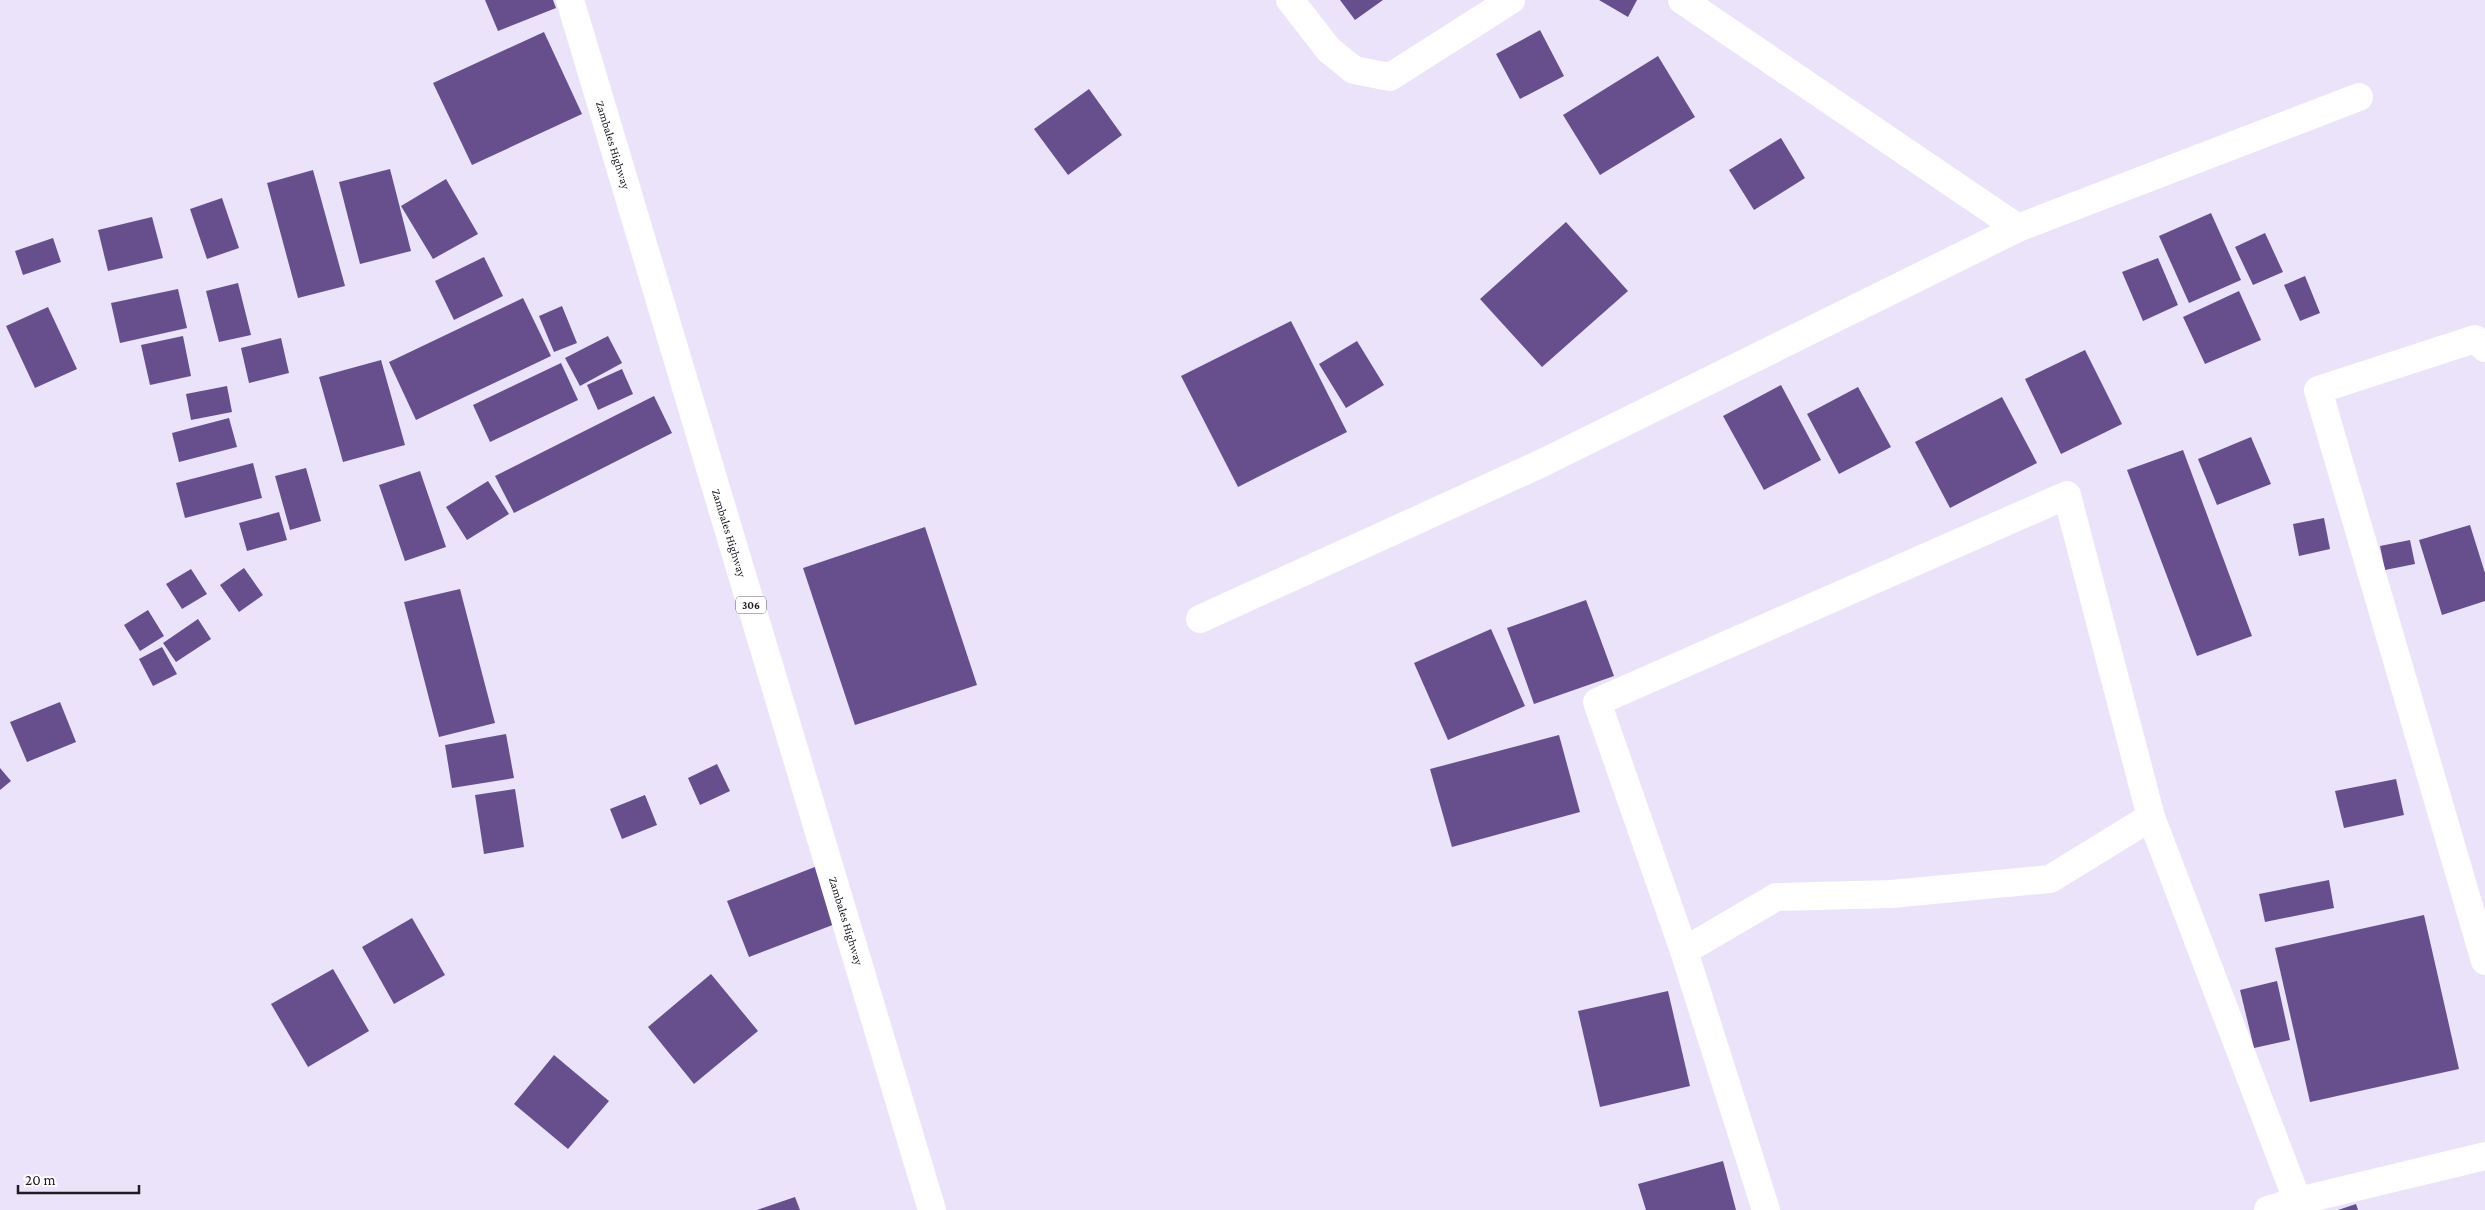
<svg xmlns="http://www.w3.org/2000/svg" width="2485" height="1210" font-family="'Crimson Pro',serif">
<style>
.building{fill:#664f8c}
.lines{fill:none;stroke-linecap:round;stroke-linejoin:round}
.street{stroke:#fff;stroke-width:28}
.primary{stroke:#fff;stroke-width:28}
.labels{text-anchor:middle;stroke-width:5;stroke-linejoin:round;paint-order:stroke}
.shield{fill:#fff;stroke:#625f65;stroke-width:1}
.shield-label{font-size:11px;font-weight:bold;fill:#1e1b23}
.street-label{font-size:12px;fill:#1e1b23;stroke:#fff}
</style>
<rect width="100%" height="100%" fill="#eae3f9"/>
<g class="building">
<polygon points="485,0 553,0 556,8 498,31"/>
<polygon points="1340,0 1383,0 1355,20"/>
<polygon points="1599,0 1637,0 1628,17"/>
<polygon points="1540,30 1564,76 1520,99 1496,54"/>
<polygon points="544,32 582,114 472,165 433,83"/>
<polygon points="1658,56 1695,117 1600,175 1563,115"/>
<polygon points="1089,89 1122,135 1068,175 1034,129"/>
<polygon points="1781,138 1805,178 1754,210 1729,170"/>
<polygon points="390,169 411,251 360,264 339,182"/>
<polygon points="313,170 345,286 298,298 267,183"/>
<polygon points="446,179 478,234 433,259 401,206"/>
<polygon points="222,198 239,248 207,259 190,209"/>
<polygon points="2211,213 2241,280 2189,303 2159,236"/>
<polygon points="152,217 163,258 108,271 98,230"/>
<polygon points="1566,222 1628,291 1542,367 1480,299"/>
<polygon points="2265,233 2283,272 2253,285 2235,247"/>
<polygon points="53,238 61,262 23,275 15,251"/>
<polygon points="484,257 503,296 454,320 435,281"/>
<polygon points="2158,258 2178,305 2143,321 2122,272"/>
<polygon points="2305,276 2320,313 2300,321 2284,285"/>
<polygon points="238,283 251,335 219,342 206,291"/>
<polygon points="178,289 187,328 120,343 111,303"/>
<polygon points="2239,291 2261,340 2205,364 2183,317"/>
<polygon points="523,298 551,356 416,420 389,362"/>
<polygon points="562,306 577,343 554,352 539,316"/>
<polygon points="48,307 77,369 35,388 6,326"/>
<polygon points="1291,321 1347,432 1238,487 1181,376"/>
<polygon points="183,336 191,376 150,385 141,345"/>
<polygon points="608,336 622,363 580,386 565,358"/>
<polygon points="281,338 289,373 249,383 241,348"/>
<polygon points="1357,341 1384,385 1346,408 1319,364"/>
<polygon points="2085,350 2122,424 2061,454 2025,379"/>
<polygon points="381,360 405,445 343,462 319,377"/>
<polygon points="561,363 578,400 490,442 473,405"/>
<polygon points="622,369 633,394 598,410 587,385"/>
<polygon points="1781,385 1821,460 1764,490 1723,416"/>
<polygon points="227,386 232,412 191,420 186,394"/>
<polygon points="1858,387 1891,447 1839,474 1807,414"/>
<polygon points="654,396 672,433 514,513 495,476"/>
<polygon points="2002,397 2037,463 1950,508 1915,442"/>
<polygon points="229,418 237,447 179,462 172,433"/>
<polygon points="2251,437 2271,484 2217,505 2198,459"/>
<polygon points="2183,450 2252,636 2197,656 2127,470"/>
<polygon points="253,463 262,498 185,518 176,483"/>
<polygon points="306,468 321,521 290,530 275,476"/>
<polygon points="420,471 446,547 405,561 379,485"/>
<polygon points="488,481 509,514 467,540 446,507"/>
<polygon points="279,512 287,540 247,551 239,523"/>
<polygon points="2324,518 2330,549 2299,556 2293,524"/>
<polygon points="2470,525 2485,573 2485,601 2442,615 2419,540"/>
<polygon points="925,527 977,685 855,725 803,568"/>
<polygon points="2410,540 2415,564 2385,570 2380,546"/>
<polygon points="244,568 263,595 239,612 220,585"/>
<polygon points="191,569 207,594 182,609 166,584"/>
<polygon points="460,589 495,723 439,737 404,602"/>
<polygon points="1586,600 1614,676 1534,704 1507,628"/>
<polygon points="148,610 164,636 140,651 124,625"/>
<polygon points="198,619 211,639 176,662 163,643"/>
<polygon points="1491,629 1525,706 1448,740 1414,663"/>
<polygon points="162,647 177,674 153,686 139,659"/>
<polygon points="60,702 76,742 27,762 10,722"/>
<polygon points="506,734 514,778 452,788 445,745"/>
<polygon points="1559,735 1580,812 1452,847 1430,769"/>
<polygon points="717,764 730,791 700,805 688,778"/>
<polygon points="0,768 11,781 0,790"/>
<polygon points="2396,779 2404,815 2344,828 2335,791"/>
<polygon points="515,789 524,847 484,854 475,795"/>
<polygon points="645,795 657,825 622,839 610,809"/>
<polygon points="820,865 843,921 749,957 727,901"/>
<polygon points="2329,880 2334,908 2265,922 2259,894"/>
<polygon points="2424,915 2459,1069 2310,1102 2275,948"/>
<polygon points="412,918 445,975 394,1004 362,947"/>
<polygon points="333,969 369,1031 308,1067 271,1004"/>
<polygon points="711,974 758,1031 694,1084 648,1027"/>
<polygon points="2277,981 2290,1040 2254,1048 2240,990"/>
<polygon points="1668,991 1690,1086 1600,1107 1578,1011"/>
<polygon points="554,1055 609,1101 568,1149 514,1104"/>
<polygon points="1723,1161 1736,1210 1646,1210 1638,1184"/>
<polygon points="795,1197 800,1210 757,1210"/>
<polygon points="2356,1204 2358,1210 2338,1210"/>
</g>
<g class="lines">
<g class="street">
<polyline points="1290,0 1329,50 1354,70 1390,77 1511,0"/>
<polyline points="1682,0 2018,228"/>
<polyline points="2485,348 2475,339 2318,390 2485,961"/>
<polyline points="1200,619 1538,465 2018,228 2359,97"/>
<polyline points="1684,951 1776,897 1891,894 2050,879 2151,817"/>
<polyline points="1766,1210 1684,951 1597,702 2067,495 2151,817 2301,1210"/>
<polyline points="2268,1210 2298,1201 2485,1156"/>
</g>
<polyline class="primary" points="570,0 932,1210"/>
</g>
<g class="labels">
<rect class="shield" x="736" y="596.5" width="30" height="17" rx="4"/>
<g class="shield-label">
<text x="751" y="609">306</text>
</g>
<g class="street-label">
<text transform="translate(613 145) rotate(73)" y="4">Zambales Highway</text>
<text transform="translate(729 533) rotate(73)" y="4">Zambales Highway</text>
<text transform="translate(846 921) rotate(73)" y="4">Zambales Highway</text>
</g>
</g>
<path d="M18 1185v8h121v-8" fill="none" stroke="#1e1b23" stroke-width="2.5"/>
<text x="25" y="1185" font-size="15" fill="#1e1b23" stroke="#ffffff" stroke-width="4" paint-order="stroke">20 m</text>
</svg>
